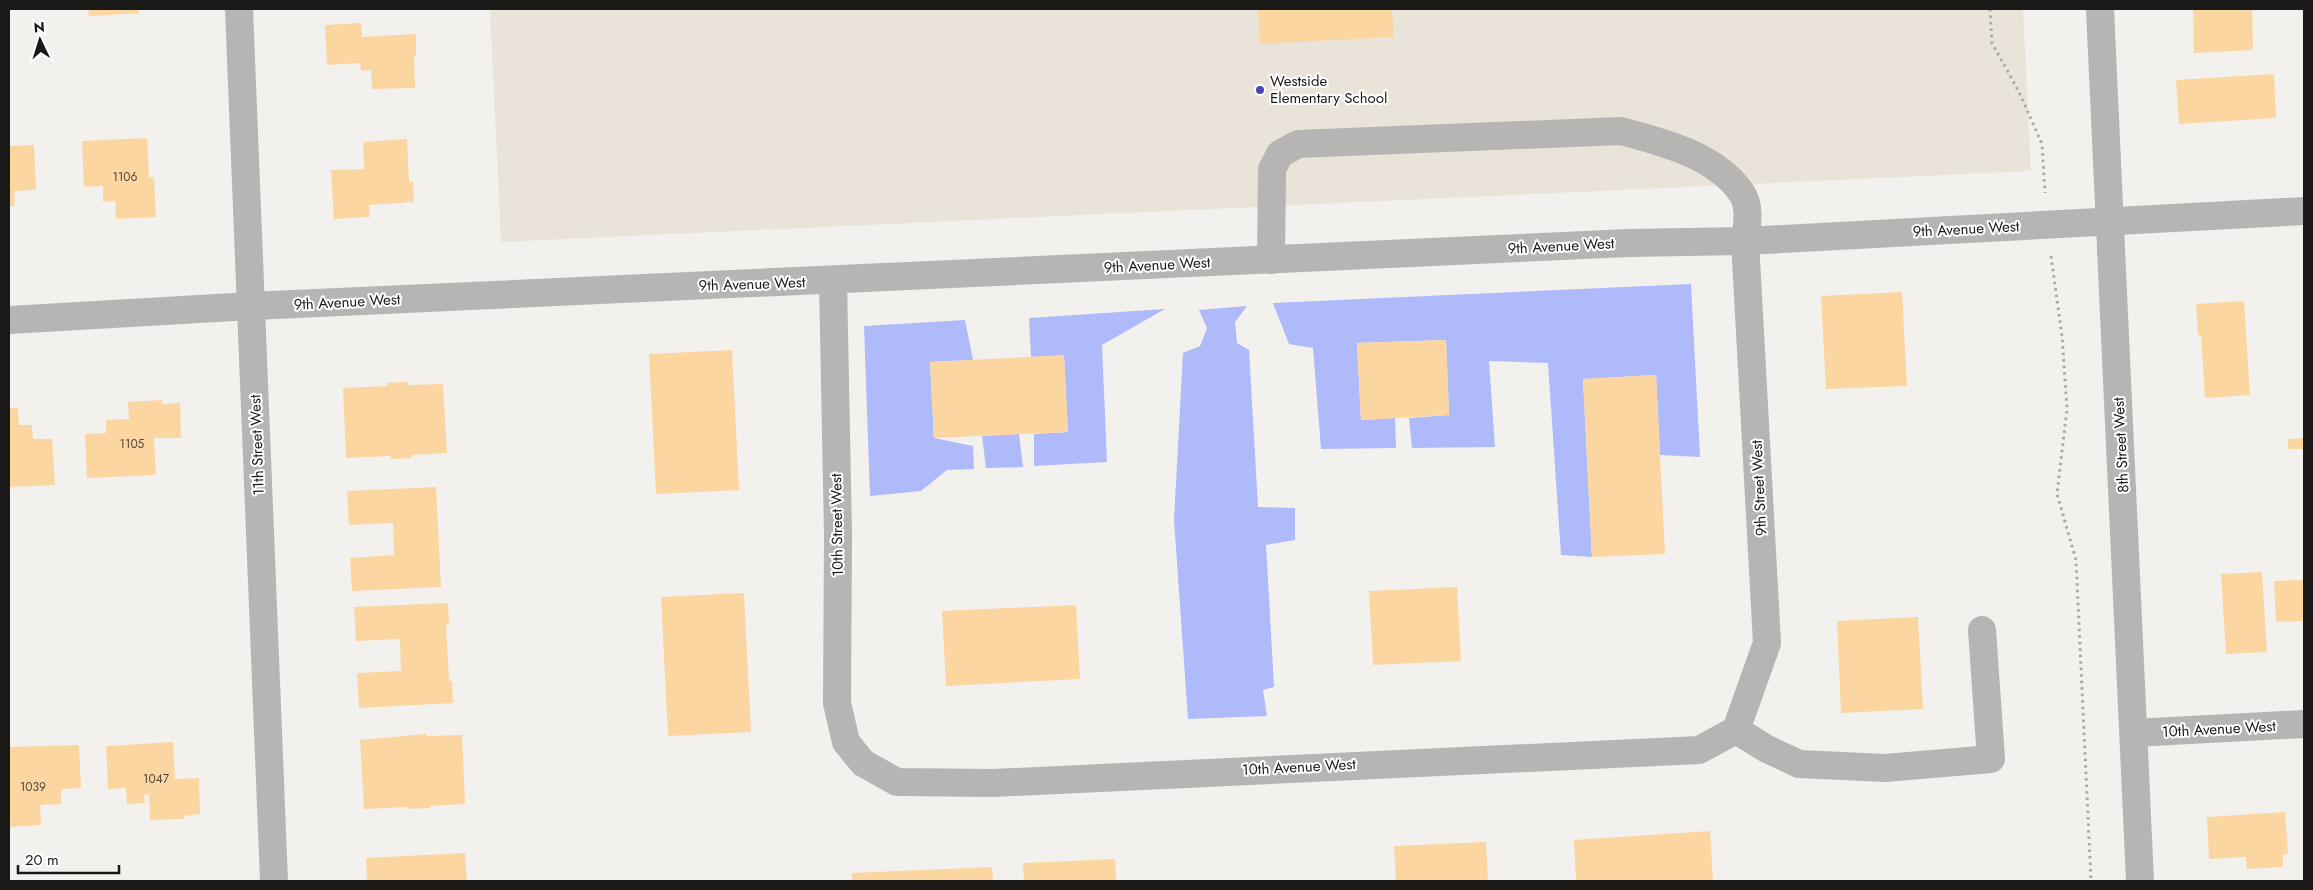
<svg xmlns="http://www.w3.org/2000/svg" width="2313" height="890" font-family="Jost,sans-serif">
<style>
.built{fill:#eae3d9}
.green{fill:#afbafb}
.building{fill:#fcd6a1}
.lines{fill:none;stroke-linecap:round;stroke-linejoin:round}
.path{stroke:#aaa9a6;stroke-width:3;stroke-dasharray:2.5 4;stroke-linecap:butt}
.minor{stroke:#b6b5b4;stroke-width:28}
.poi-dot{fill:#4647bc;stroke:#fff;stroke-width:2}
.labels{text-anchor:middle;stroke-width:4;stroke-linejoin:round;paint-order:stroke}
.number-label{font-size:12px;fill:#52483a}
.poi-label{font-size:15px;fill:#1a1918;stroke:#fff;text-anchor:start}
.street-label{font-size:15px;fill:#1a1918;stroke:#fff}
</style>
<rect width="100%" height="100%" fill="#f3f1ee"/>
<polygon class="built" points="490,9 2023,9 2031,171 501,242"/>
<g class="green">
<polygon points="1691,284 1700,457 1660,455 1656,375 1583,379 1592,557 1561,555 1548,363 1489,361 1495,447 1412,448 1409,418 1449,415 1446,340 1357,343 1361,420 1395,418 1396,448 1321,449 1313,348 1289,344 1273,303"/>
<polygon points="1247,306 1235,322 1237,343 1249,350 1258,507 1295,508 1295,540 1266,545 1274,687 1263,690 1267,716 1188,719 1174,520 1183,353 1200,346 1207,328 1199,310"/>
<polygon points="1165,309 1102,345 1107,462 1034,466 1034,434 1068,432 1064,356 1031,357 1029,318"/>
<polygon points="965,320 973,360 930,362 934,438 973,446 974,469 947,470 921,491 870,496 864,326"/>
<polygon points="1019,434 1023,467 986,468 982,436"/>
</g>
<g class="building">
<polygon points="88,9 138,9 139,13 89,16"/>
<polygon points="1258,9 1392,9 1394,37 1260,44"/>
<polygon points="2193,9 2252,9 2253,50 2194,53"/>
<polygon points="361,23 362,37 416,34 416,56 414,56 415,88 372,89 371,70 361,71 360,63 327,65 325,25"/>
<polygon points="2274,74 2276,118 2179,124 2176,80"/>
<polygon points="147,138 149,178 154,177 156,217 116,219 115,201 103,202 103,186 84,187 82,141"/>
<polygon points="407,139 409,182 413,182 414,202 369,205 370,217 334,219 331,170 364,169 363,142"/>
<polygon points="34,145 36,190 14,191 15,206 9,206 9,146"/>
<polygon points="1902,292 1907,386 1826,389 1821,296"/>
<polygon points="2244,301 2250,395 2205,398 2201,335 2198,335 2196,304"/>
<polygon points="1446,340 1449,415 1361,420 1357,343"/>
<polygon points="732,350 739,490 656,494 649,354"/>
<polygon points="1064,355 1068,432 934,438 930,362"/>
<polygon points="1656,375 1665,554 1592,557 1583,379"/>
<polygon points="408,382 408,385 443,384 447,453 411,455 411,458 391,459 391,456 346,458 343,388 387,386 387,383"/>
<polygon points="162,400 162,404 180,403 181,438 154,438 156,475 87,478 85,434 106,433 106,420 129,419 128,402"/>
<polygon points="9,408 18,408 19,425 32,425 33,439 52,439 55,485 9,487"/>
<polygon points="2303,438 2304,449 2288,449 2288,439"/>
<polygon points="436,487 441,587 352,591 350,558 394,555 393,523 349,525 347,491"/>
<polygon points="2262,572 2267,652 2226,654 2221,574"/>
<polygon points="2304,580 2304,621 2276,622 2274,581"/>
<polygon points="1457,587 1461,661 1373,665 1369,591"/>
<polygon points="744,593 751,732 668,736 661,597"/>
<polygon points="448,603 449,625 446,625 449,681 452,681 453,703 359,708 357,673 401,671 400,639 356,641 354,607"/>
<polygon points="1076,605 1080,679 946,686 942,611"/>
<polygon points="1918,617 1923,709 1841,713 1837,621"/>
<polygon points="426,734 427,736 462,735 465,804 430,806 430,808 410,809 409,807 364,809 360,740"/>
<polygon points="173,742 175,779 199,778 200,814 184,816 184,819 150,820 149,794 144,795 145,803 127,804 126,788 108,789 106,746"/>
<polygon points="79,745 81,788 61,789 61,804 40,805 41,825 9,827 9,747"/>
<polygon points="2285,812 2288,854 2283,855 2283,867 2247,869 2246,857 2209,859 2207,817"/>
<polygon points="1710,831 1713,881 1576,881 1574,840"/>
<polygon points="1486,842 1488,881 1396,881 1394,846"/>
<polygon points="465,853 467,881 367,881 366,858"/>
<polygon points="1115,859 1116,881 1024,881 1023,863"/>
<polygon points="992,867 993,881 852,881 852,873"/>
</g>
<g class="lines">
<g class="path">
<polyline points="1990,9 1992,43 2019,92 2042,144 2045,193"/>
<polyline points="2051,256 2062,336 2067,409 2057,494 2076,560 2091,881"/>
</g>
<g class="minor">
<polyline points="239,9 274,881"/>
<polyline points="2100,9 2140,881"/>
<path d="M1271,260L1272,169L1280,154L1298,144L1621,131C1662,142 1715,155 1741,192C1751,206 1747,225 1745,241L1767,643L1736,730"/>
<polyline points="833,280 838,535 837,703 846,742 863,763 897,782 993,783 1699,750 1736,730"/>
<polyline points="9,320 251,306 1628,243 1745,241 2304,211"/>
<polyline points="1736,730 1767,749 1799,764 1885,768 1991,759 1982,630"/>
<polyline points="2134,733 2304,724"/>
</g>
</g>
<circle class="poi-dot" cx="1260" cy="90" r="5"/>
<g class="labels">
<g class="number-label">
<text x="125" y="181">1106</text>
<text x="132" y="448">1105</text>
<text x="156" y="783">1047</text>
<text x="33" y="791">1039</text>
</g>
<g class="poi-label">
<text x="1270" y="86">Westside<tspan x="1270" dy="17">Elementary School</tspan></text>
</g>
<g class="street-label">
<text transform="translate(1966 229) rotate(-3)" y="5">9th Avenue West</text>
<text transform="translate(1561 246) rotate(-3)" y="5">9th Avenue West</text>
<text transform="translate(1157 265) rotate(-3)" y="5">9th Avenue West</text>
<text transform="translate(752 284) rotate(-2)" y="5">9th Avenue West</text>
<text transform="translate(347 302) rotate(-3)" y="5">9th Avenue West</text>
<text transform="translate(257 445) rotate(-92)" y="5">11th Street West</text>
<text transform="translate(2121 445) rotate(-93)" y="5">8th Street West</text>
<text transform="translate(1759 488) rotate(-93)" y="5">9th Street West</text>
<text transform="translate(837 525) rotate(-91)" y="5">10th Street West</text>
<text transform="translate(2219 729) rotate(-3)" y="5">10th Avenue West</text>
<text transform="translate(1299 767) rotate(-3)" y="5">10th Avenue West</text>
</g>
</g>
<rect width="2313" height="890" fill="none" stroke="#1a1918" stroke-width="20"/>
<g transform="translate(40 40) rotate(356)" stroke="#ffffff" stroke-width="4" paint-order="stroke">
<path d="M0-4L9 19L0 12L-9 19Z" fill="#1a1918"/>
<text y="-8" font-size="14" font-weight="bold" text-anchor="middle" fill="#1a1918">N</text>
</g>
<path d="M18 865v8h101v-8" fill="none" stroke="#1a1918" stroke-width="2.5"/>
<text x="25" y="865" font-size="15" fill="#1a1918" stroke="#ffffff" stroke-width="4" paint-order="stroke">20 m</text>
</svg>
